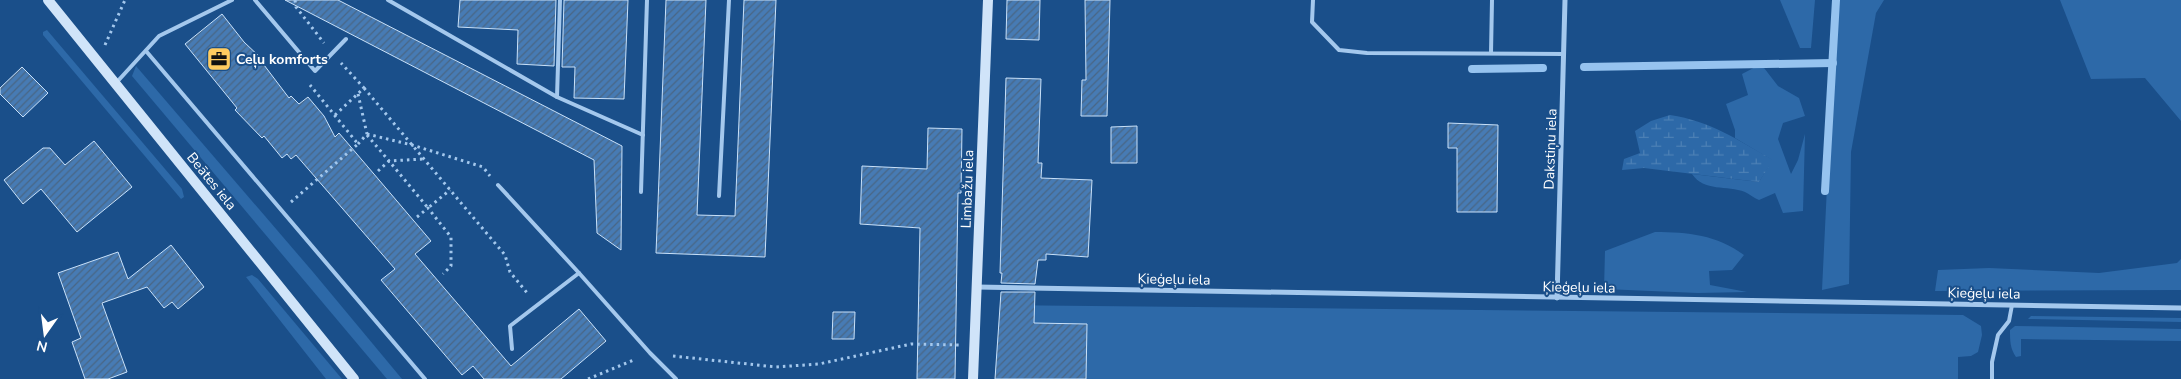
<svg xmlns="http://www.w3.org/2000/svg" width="2181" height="379" font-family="'Nunito Sans',sans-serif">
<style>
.grass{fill:#2d69a8}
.wetland{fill:url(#wetland-marsh)}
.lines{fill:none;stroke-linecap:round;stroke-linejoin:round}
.stream{stroke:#96c3ef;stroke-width:8}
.building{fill:url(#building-hatch);stroke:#c9e1f9}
.path{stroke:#a4c8ed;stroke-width:3;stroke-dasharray:2.5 4;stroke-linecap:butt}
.lane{stroke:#a4c8ed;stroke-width:4}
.street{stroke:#a4c8ed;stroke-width:5}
.secondary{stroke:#d0e4f9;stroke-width:10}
.labels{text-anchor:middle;stroke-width:4;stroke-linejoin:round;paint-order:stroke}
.poi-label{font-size:14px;font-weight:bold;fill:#fff;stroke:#1a4f8a;text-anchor:start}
.street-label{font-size:14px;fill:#fff;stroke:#1a4f8a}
</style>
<defs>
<pattern id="wetland-marsh" width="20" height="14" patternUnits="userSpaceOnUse" patternTransform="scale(1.25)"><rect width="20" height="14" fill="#2d69a8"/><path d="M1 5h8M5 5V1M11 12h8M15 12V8" fill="none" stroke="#4c80b5"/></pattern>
<pattern id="building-hatch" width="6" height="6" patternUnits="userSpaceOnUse" patternTransform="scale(1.25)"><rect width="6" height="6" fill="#477bb4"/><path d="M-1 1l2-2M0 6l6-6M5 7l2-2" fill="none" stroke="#496685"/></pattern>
</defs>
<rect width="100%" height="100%" fill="#1a4f8a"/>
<g class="grass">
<polygon points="1780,0 1815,0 1811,48 1800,48"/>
<polygon points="1836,0 1884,0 1876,13 1851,152 1849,284 1822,290"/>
<polygon points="2060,0 2181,0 2181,121 2145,78 2091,79"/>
<polygon points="47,30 182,189 184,197 181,199 43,35 43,32"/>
<path d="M1761,64L1778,86L1799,98L1805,116L1783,123L1778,139L1791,174L1798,160L1805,134L1803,211L1783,213L1775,193L1759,200C1754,198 1749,194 1745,192C1727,185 1704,192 1692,174L1759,182L1772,160L1735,138V130L1726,104L1748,95L1742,74Z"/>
<polygon points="136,66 313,272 402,379 387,379 132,76"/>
<path d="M1655,232C1688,232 1717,235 1744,255L1732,270L1709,271L1710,285L1747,292L1698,293L1604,289L1605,251Z"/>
<polygon points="2181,259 2181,290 1935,291 1938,270 1989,268 2099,273 2177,263"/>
<polygon points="252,275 258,279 342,379 326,379 246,277"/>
<polygon points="1000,305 1963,315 1981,326 1982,335 1978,352 1971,356 1958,357 1958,379 997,379"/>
<polygon points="2031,316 2181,318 2181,322 2028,319"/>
<path d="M2015,326L2181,329V341L2021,339V356L2016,357C2010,348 2010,341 2010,330Z"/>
</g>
<path class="wetland" d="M1670,115C1710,121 1738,140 1773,160L1759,182L1644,168L1622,170L1624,159L1640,153L1635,131L1651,121Z"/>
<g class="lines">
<g class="stream">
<polyline points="1584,67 1833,63"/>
<polyline points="1472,69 1543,68"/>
<polyline points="1825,191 1836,0"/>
</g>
</g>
<g class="building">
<polygon points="285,0 338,0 622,146 621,250 597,233 594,160"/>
<polygon points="460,0 556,0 554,66 517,64 518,30 458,27"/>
<polygon points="564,0 628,0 624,99 574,98 575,67 562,67"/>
<polygon points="666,0 706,0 697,215 735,216 744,0 776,0 765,257 656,253"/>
<polygon points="1007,0 1040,0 1039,40 1006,39"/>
<polygon points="1085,0 1110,0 1107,116 1081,116 1082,80 1086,80"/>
<polygon points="222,14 244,42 263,60 261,61 289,98 291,96 299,104 308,97 324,116 335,137 339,133 431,241 415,254 511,366 579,309 606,341 561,379 484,379 473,366 462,375 381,280 395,269 296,155 291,159 287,154 282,158 264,136 262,138 235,110 237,108 185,44"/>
<polygon points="22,67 48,93 23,117 0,94 0,88"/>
<polygon points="1006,78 1041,79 1038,163 1042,163 1041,178 1092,180 1088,257 1046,254 1046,260 1038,260 1035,284 1001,283 1002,273 1000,273"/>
<polygon points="1448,123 1498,125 1497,212 1457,212 1457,148 1448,148"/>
<polygon points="1137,126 1137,163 1111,163 1111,127"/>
<polygon points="928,128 962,129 961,193 958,193 955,379 917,379 920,228 860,224 862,166 927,169"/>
<polygon points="94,141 132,187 77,232 41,189 23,204 4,180 43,148 50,148 65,165"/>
<polygon points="171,245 204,287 178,309 172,302 164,308 147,287 102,303 127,372 108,379 85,379 72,342 81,338 58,273 118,252 128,279"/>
<polygon points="1001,292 1035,292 1034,323 1087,324 1086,379 995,379"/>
<polygon points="833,312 855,312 854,339 832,339"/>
</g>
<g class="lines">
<g class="path">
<polyline points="295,0 296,7 324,43"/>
<polyline points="105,45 125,0"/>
<polyline points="364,88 505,255 510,272 528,294"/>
<polyline points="358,94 367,134 358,144"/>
<polyline points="335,115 364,88 341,63"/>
<polyline points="367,134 412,145 483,167 490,176"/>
<polyline points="367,135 389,161 423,159"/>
<polyline points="378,171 389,161 428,208 450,190"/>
<polyline points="291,202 358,144 310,85"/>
<polyline points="417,217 428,208 451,237 451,266 443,274"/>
<polyline points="673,356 776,367 819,364 911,344 959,345"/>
<polyline points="588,379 636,359"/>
</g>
<g class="lane">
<polyline points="255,0 315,71 346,39"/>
<polyline points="388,0 557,97 643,135"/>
<polyline points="1313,0 1312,22 1339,50 1367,53 1564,54"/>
<polyline points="146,51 425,379"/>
<polyline points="1491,53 1492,0"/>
<polyline points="116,83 159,36 232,0"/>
<polyline points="557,97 560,0"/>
<polyline points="498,185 579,273"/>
<polyline points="641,192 647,0"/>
<polyline points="719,196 729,0"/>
<polyline points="512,349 510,326 579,273 650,353 676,379"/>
<polyline points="1992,379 1992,362 1998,335 2009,321 2012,305"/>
</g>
<g class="street">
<polyline points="977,287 2181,308"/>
<polyline points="1557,298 1565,0"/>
</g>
<g class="secondary">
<polyline points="48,0 354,379"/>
<polyline points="973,379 988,0"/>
</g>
</g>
<defs>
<symbol id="office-square" viewBox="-11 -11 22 22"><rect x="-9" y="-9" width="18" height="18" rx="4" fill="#ffcb5f" stroke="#1a4f8a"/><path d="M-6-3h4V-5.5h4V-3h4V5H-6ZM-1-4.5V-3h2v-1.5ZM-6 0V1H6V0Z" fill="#111"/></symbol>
</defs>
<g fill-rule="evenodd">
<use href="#office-square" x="205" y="45" width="28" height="28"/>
</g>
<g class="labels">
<g class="poi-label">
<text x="236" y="64">Ceļu komforts</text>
</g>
<g class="street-label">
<text transform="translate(1550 149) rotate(-88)" y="5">Dakstiņu iela</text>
<text transform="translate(212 181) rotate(51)" y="5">Beātes iela</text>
<text transform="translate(967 189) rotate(-88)" y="5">Limbažu iela</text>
<text transform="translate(1174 279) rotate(1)" y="5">Ķieģeļu iela</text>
<text transform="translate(1579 287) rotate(1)" y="5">Ķieģeļu iela</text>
<text transform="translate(1984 293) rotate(1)" y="5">Ķieģeļu iela</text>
</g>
</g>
<g transform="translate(45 334) rotate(194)" stroke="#1a4f8a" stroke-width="4" paint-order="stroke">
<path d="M0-4L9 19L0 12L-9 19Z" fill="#ffffff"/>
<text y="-8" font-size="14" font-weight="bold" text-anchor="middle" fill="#ffffff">N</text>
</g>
</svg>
